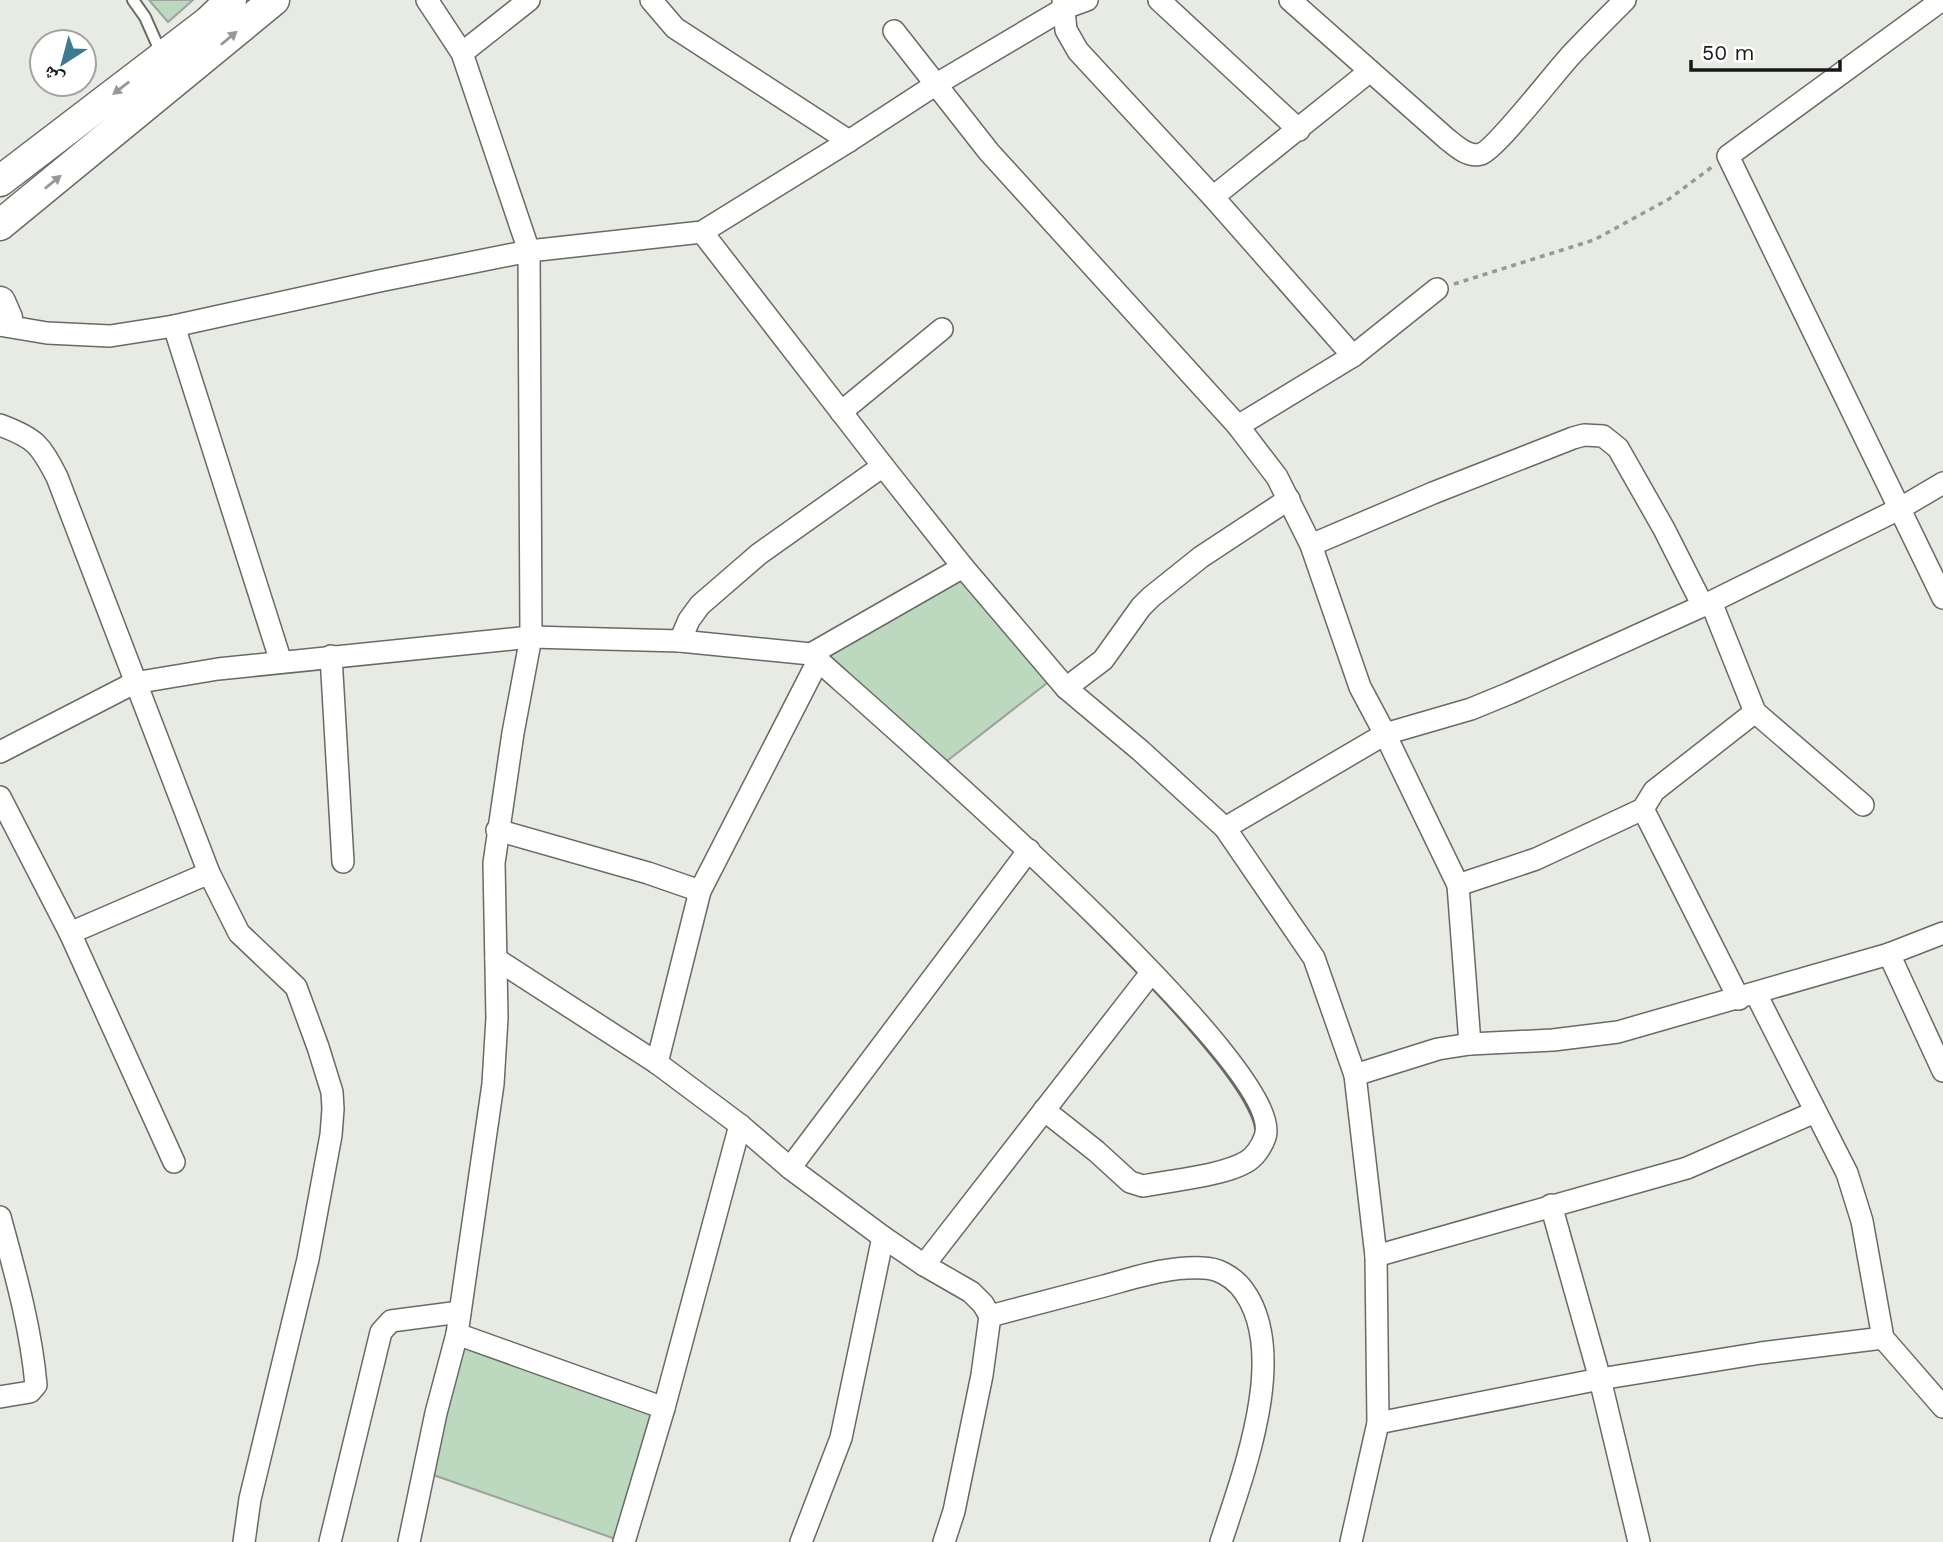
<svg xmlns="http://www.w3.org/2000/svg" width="1943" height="1542" font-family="'Work Sans','Noto Naskh Arabic',sans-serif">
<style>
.building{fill:#bcd8be;stroke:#9da39e;stroke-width:2}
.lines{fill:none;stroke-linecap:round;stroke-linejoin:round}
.lane-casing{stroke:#686b64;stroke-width:14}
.street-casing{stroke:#686b64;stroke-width:24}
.secondary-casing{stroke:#686b64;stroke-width:33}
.path{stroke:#989b95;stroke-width:3.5;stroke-dasharray:5 5;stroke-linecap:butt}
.lane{stroke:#fff;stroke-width:10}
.street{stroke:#fff;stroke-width:21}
.secondary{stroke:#fff;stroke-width:30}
.oneway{fill:#989897}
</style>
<rect width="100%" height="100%" fill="#e7ebe3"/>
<g class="building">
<polygon points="149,0 193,0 168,22"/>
<polygon points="963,567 1056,676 938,768 811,654"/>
<polygon points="457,1334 664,1408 624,1542 422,1471"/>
</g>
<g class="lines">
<defs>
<polyline id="lane" points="133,0 145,17 161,53"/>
<g id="street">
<polyline points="651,0 675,28 849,141"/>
<polyline points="1063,0 1066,30 1078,51 1213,197 1353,356"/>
<polyline points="1159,0 1299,130"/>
<path d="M1290,0L1447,139C1456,146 1468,158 1481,154C1496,149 1556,71 1572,54C1589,36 1607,18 1625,0"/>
<polyline points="1942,0 1728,156 1943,598"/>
<polyline points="894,31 989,152 1238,426 1277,477 1311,545 1360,687 1385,734 1458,885 1470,1044"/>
<polyline points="462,53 529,0"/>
<polyline points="1213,197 1370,71"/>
<polyline points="702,232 883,466 963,567 1066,688 1141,751 1225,828 1314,958 1355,1075 1376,1256 1378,1423 1351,1542"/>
<polyline points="0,325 47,333 110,336 174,326 379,281 529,251 702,232 849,141 935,85 1065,8 1087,0"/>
<polyline points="174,326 281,662"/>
<polyline points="841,412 942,329"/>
<path d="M0,425C35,438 40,444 57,477L209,873L239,933L296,987L318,1047L332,1092L333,1109L331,1135L308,1259L250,1499L244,1542"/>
<polyline points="1238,426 1353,356 1437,289"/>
<polyline points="1311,545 1433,493 1573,438 1584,435 1603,436 1618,448 1664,529 1703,606"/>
<polyline points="1711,602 1755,712 1863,805"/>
<polyline points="680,641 689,620 700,605 759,554 883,466"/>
<path d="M811,654C875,712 1289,1068 1265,1137C1262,1146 1255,1157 1246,1162C1222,1176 1172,1180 1143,1186L1130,1182L1096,1151L1044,1110"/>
<polyline points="331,656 343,862"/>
<polyline points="1066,688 1103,660 1141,607 1151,597 1201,557 1289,499"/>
<polyline points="0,752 134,683 218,669 531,637 680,641 811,654 963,567"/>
<polyline points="0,797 70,933 174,1162"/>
<polyline points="1643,809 1739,999"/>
<polyline points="1225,828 1385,734 1471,709 1510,693 1711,602 1899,509 1943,483"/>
<polyline points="497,830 648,873 700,891"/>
<polyline points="1458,885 1536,859 1643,809 1654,791 1755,712"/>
<polyline points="70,933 209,873"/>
<polyline points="1889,954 1943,1071"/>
<polyline points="496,959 657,1063 740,1125 790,1168 883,1237 924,1265 971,1292 983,1304 990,1316 982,1375 954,1511 944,1542"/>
<polyline points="1756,994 1847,1173 1862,1221 1883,1338 1943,1407"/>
<polyline points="657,1063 700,891 818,661"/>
<polyline points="1355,1075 1438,1049 1470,1044 1553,1040 1618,1032 1889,954 1943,933"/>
<polyline points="790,1168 1029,850"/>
<polyline points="1551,1205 1600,1379 1639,1542"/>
<path d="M0,1217C15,1272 31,1328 36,1385L30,1392L0,1397"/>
<polyline points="1376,1256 1687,1168 1815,1112"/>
<polyline points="924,1265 1151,973"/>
<path d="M990,1316C1028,1306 1066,1296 1104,1286C1137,1277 1169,1266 1203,1268C1217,1268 1231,1276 1240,1286C1292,1348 1243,1474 1221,1542"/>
<polyline points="457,1334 664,1408"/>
<polyline points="1378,1423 1600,1379 1761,1353 1883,1338"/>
<polyline points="330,1542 381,1332 391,1321 460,1312"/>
<polyline points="409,1542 436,1413 457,1334 493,1084 497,1018 494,863 513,733 531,637 529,251 462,53 427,0"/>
<polyline points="624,1542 664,1408 740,1125"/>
<polyline points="801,1542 841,1438 883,1237"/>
</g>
<g id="secondary">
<polyline points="0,181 208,22 231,0"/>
<polyline points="0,225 274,0"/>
<polyline points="0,302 7,318"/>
</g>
</defs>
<use href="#lane" class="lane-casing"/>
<use href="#street" class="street-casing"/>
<use href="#secondary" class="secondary-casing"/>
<polyline class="path" points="1454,284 1594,240 1669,199 1712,167"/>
<use href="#lane" class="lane"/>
<use href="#street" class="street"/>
<use href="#secondary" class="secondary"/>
</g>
<defs><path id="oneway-solid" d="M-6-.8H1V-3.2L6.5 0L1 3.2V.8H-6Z" transform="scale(1.75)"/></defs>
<g class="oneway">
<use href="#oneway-solid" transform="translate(229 38) rotate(-40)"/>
<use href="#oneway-solid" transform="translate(121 88) rotate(142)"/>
<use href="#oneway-solid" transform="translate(53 182) rotate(-39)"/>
</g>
<g transform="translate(63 63) rotate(216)"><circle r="33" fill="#ffffff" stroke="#a3a3a3" stroke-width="2"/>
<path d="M0-5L12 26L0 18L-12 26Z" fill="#3d7b91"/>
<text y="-10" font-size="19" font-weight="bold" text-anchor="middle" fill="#191a18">ش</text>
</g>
<path d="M1691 60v10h149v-10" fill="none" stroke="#191a18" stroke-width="3.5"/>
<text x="1702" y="60" font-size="21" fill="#191a18" stroke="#ffffff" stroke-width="5" paint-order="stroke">50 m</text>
</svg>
